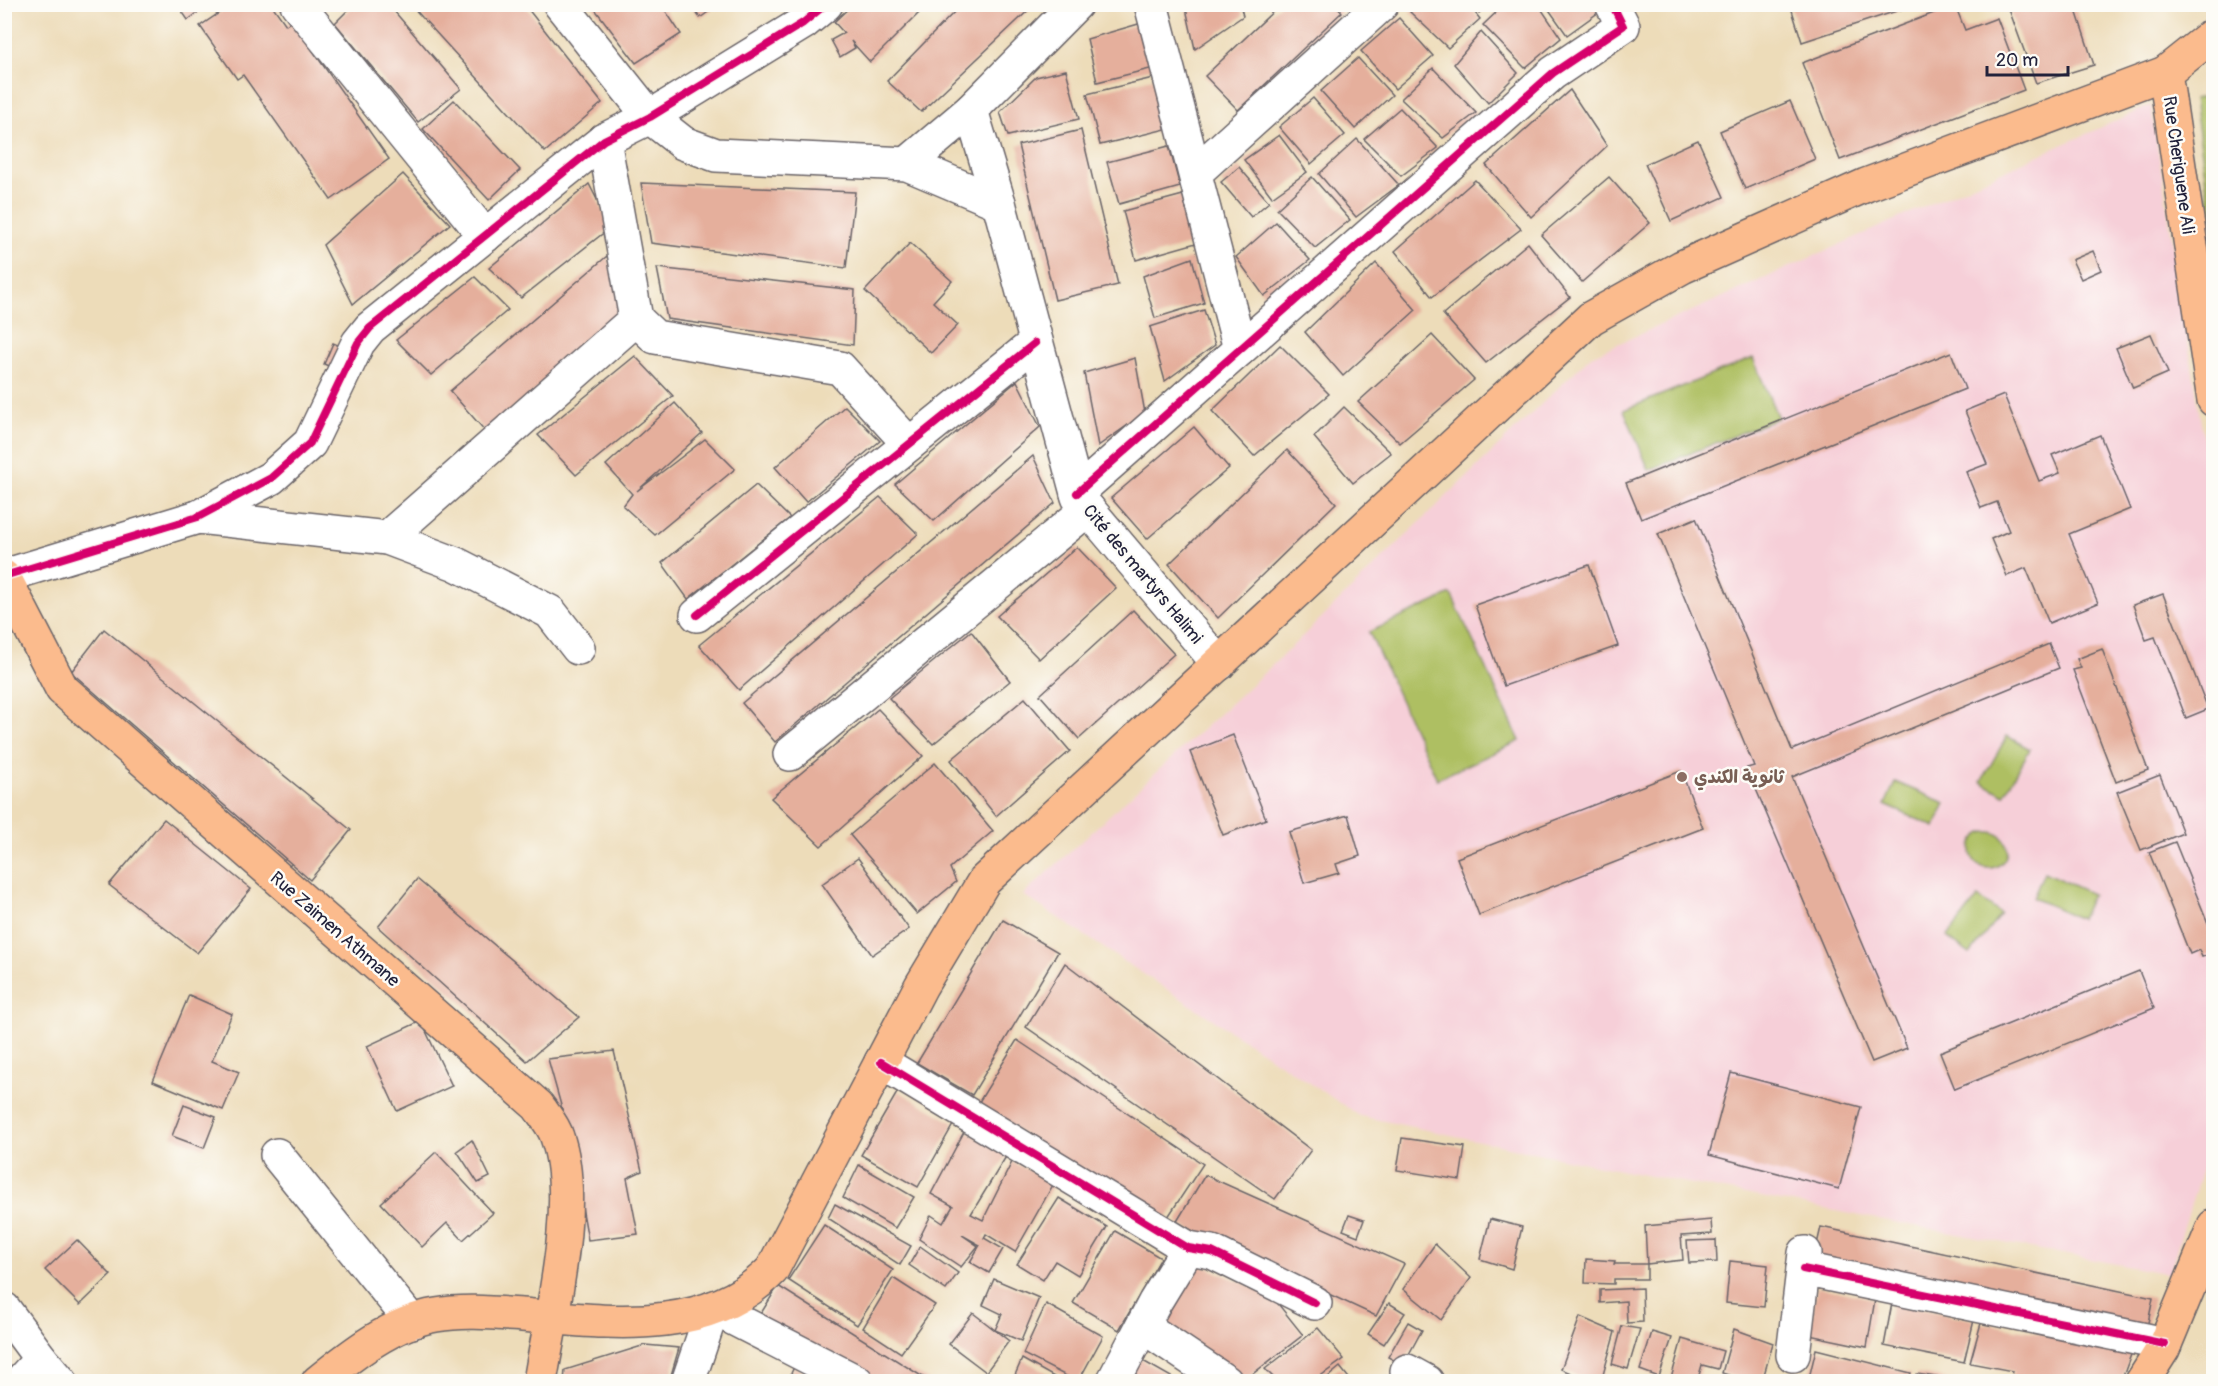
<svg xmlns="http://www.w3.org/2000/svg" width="2218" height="1386" font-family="Pangolin,'Playpen Sans Arabic',sans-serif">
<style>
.built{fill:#f6cfd8}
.green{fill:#aebf62;stroke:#68704e;stroke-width:1.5}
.building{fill:#e5af9c}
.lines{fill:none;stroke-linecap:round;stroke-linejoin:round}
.minor-casing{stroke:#696367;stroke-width:36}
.major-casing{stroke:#696367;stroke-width:36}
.minor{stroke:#fff;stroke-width:33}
.major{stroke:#fbbb8d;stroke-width:33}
.cycleway-casing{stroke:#fdfcf7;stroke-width:11}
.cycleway{stroke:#d6006c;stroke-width:8}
.education-dot{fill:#8d6e63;stroke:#fdfcf7;stroke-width:2}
.labels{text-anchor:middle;stroke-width:5;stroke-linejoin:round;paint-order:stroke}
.street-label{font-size:18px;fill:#22223b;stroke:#fdfcf7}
.education-label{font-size:18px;font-weight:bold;fill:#785e54;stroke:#fdfcf7;text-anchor:start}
</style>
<rect width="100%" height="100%" fill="#fdfcf7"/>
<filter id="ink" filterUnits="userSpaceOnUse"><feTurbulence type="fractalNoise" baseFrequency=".0167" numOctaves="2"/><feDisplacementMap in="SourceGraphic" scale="12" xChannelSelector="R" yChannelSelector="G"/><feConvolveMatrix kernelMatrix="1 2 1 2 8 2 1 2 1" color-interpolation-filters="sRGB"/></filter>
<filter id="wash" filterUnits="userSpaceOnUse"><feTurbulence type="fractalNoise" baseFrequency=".008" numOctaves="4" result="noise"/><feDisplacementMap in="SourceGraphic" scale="24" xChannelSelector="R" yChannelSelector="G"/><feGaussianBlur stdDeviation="1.35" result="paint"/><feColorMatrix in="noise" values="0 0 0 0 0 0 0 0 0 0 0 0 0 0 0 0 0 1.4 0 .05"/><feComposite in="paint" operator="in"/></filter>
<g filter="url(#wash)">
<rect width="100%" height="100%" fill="#eddcb9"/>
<polygon class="built" points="2151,105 2214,506 2213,1135 2169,1274 1624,1171 1360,1116 1023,895 1278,660 1591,356"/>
<g class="green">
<polygon points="2213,96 2214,96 2213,230 2194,99"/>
<polygon points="1753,358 1778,418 1649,470 1624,410"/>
<polygon points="1451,594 1520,741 1437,779 1369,632"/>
<polygon points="2007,736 2030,749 2004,795 1981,782"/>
<polygon points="1895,782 1945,803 1935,827 1885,805"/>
<circle cx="1989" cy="850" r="18"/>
<polygon points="2044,872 2092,894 2081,919 2033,898"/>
<polygon points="1978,897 2001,914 1970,954 1947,937"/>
</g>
<g id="blocks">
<g class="building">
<polygon points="177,4 209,4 188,20"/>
<polygon points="354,4 388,4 461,89 418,122 335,23"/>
<polygon points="410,4 524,4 602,103 545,152"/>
<polygon points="591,4 661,4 681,34 636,63"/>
<polygon points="690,4 719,4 700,18"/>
<polygon points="853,4 928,4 870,62 851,41 855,48 840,57 831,40 844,33 834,22"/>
<polygon points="962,4 1035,4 921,112 887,81"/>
<polygon points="1185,4 1240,4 1243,16 1195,49"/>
<polygon points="1281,4 1335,4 1342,12 1238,110 1205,76"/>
<polygon points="1419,4 1468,4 1480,19 1448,48 1410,12"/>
<polygon points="1471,4 1489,4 1479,13"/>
<polygon points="1505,4 1515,4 1521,10 1530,4 1538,4 1561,38 1525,68 1483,25"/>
<polygon points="1545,4 1594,4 1599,12 1567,35"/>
<polygon points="1790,4 1915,4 1915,5 1802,42"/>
<polygon points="2007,4 2074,4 2094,65 2036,83"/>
<polygon points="231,5 272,5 286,25 292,21 389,159 331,200 243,75 237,79 200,26"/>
<polygon points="1955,5 1965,30 1997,18 2024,90 1840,160 1802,63"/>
<polygon points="1399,18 1433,56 1395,89 1361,51"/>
<polygon points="1142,23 1154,68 1097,82 1087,39"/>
<polygon points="1481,32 1518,73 1488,103 1454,64"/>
<polygon points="1358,58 1392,95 1355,129 1321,91"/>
<polygon points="1433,68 1476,113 1443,138 1401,99"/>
<polygon points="1066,70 1079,119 1008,136 1000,112 1036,77"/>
<polygon points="1153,78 1166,129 1100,145 1087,94"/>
<polygon points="1570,90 1607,146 1531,217 1486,165"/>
<polygon points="1313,98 1345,135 1311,164 1279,127"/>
<polygon points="454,100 520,170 489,200 423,129"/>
<polygon points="1790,101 1815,159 1745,189 1720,131"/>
<polygon points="1400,108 1438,148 1401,176 1364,139"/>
<polygon points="1081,130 1118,285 1055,300 1018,145"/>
<polygon points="1279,135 1307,172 1272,197 1244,160"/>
<polygon points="1357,139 1399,185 1356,217 1319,174"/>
<polygon points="1698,140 1724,197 1671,221 1645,164"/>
<polygon points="1169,146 1180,187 1119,204 1107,162"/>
<polygon points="1239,167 1269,202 1251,217 1221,182"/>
<polygon points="403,174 450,224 353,304 323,245"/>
<polygon points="1312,177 1350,220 1315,248 1277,209"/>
<polygon points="1609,177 1650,223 1582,282 1541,235"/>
<polygon points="1475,180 1521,229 1432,297 1395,251"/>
<polygon points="641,183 855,192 846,268 651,243"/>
<polygon points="589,184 611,227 521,298 489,268"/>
<polygon points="1183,195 1196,243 1136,260 1123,211"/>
<polygon points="1276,222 1310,260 1264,296 1236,257"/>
<polygon points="910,243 952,281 933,302 958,325 931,353 865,291"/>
<polygon points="1528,243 1570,297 1486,363 1443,314"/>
<polygon points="2093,251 2101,270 2081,279 2072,260"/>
<polygon points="607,256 626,312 487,433 450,391"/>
<polygon points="1192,258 1204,303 1155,318 1143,276"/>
<polygon points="1376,263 1416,310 1343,376 1305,332"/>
<polygon points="657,268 855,290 853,345 667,319"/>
<polygon points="475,277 508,310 431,375 396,340"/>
<polygon points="1204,310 1215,345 1165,381 1150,327"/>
<polygon points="2151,334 2168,373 2133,388 2116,348"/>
<polygon points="1432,335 1474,380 1400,443 1358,402"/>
<polygon points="333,343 351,351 342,372 324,364"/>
<polygon points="1280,345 1329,394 1254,456 1212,411"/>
<polygon points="1951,352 1965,389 1641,519 1626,483"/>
<polygon points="635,356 673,396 576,475 538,435"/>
<polygon points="1135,358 1145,413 1098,446 1084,373"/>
<polygon points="1017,381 1040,427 934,521 895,484"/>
<polygon points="2004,395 2039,481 2060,473 2052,455 2100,435 2130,509 2069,534 2098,603 2049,623 2026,568 2007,576 1991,539 2009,531 1997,502 1981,508 1966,472 1987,464 1965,411"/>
<polygon points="675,403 702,433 637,491 705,439 735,469 655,535 623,506 632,494 606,465"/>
<polygon points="845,406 880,441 806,502 775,467"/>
<polygon points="1344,407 1391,453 1353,483 1314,437"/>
<polygon points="1194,427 1229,468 1147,539 1111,498"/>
<polygon points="1287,450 1336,503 1218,618 1169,564"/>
<polygon points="1033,456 1055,503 775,742 742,703"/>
<polygon points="756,485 790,518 688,599 662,563"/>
<polygon points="880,497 918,534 739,690 699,645"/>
<polygon points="1696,518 1792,750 2049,644 2059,668 1792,777 1907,1048 1872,1062 1747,768 1754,766 1658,534"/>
<polygon points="1077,547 1116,588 1039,659 997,616"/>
<polygon points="1589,565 1618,646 1504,686 1475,605"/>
<polygon points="2163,594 2208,709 2186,718 2155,637 2146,640 2133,605"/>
<polygon points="1133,610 1174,654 1079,739 1040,695"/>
<polygon points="104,629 351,830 310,880 71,672"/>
<polygon points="971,631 1010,681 933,744 889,698"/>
<polygon points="2102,649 2148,770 2116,782 2073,670 2081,668 2077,659"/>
<polygon points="1025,698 1070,751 996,816 951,760"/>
<polygon points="878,709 923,756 821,846 771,798"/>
<polygon points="1233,735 1266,819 1223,835 1190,752"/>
<polygon points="935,763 993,831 950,868 956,882 917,914 850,835"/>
<polygon points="1681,771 1703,828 1479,915 1457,858"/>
<polygon points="2160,775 2183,833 2141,850 2117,792"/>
<polygon points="1348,815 1360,856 1336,864 1339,873 1304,883 1289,832"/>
<polygon points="164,819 251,889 197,953 109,885"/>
<polygon points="2175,842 2214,938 2214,953 2202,957 2199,950 2190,954 2149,852"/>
<polygon points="858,858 909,929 872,955 822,884"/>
<polygon points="417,879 579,1017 527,1061 378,927"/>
<polygon points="1003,920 1058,952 972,1095 917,1063"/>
<polygon points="1065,963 1311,1150 1275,1199 1026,1027"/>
<polygon points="2139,971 2154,1008 1955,1089 1940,1052"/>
<polygon points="189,995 232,1014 212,1061 239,1072 223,1110 153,1081"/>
<polygon points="421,1021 452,1086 397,1111 367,1046"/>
<polygon points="1017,1040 1203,1164 1164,1223 977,1105"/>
<polygon points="614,1051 642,1171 627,1178 638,1234 588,1240 569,1134 548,1059"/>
<polygon points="1731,1073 1861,1107 1839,1189 1709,1155"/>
<polygon points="898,1091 954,1123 918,1187 861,1155"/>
<polygon points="184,1105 216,1117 204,1148 172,1136"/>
<polygon points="965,1130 1007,1155 971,1214 983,1220 1012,1162 1054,1183 1015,1252 986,1234 984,1238 1003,1249 989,1273 970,1262 980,1245 962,1235 978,1246 961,1267 919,1239 931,1215 943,1223 953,1206 931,1194"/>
<polygon points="1402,1138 1465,1147 1460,1180 1397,1170"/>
<polygon points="472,1140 490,1177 478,1183 457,1151"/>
<polygon points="436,1152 493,1213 463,1240 447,1223 422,1247 381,1203"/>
<polygon points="859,1165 914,1197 895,1228 843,1198"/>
<polygon points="1205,1175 1404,1264 1376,1316 1176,1223"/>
<polygon points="1059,1198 1107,1227 1078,1275 1055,1261 1043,1280 1017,1264"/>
<polygon points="835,1204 911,1246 900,1265 828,1218"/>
<polygon points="1349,1215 1364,1220 1358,1236 1343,1230"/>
<polygon points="1490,1219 1522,1227 1512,1269 1480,1259"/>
<polygon points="1711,1220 1712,1234 1681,1236 1683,1260 1647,1264 1647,1279 1614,1279 1614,1284 1585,1283 1586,1259 1615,1261 1614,1264 1647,1264 1645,1226"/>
<polygon points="824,1225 893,1270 857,1325 788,1280"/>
<polygon points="1821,1227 2153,1298 2146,1333 1813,1262"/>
<polygon points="1115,1231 1161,1258 1119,1330 1073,1303"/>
<polygon points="77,1240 111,1275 80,1305 45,1270"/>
<polygon points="1716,1240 1717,1262 1689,1263 1687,1241"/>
<polygon points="1435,1244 1471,1278 1441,1320 1403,1289"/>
<polygon points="920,1246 958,1273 946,1290 909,1265"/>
<polygon points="1189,1260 1271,1295 1303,1335 1246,1379 1154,1321"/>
<polygon points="1730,1261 1768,1265 1764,1307 1726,1303"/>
<polygon points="893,1278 935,1305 901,1353 863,1328"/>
<polygon points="994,1279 1039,1298 1021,1341 995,1330 1002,1314 983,1305"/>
<polygon points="778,1286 931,1382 866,1382 758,1318"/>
<polygon points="1817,1287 1875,1299 1867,1347 1809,1335"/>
<polygon points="1642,1288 1643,1322 1627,1323 1626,1301 1600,1303 1600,1290"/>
<polygon points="1389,1303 1405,1313 1384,1344 1368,1334"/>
<polygon points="1892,1303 1974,1320 1964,1362 1884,1346"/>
<polygon points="1046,1304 1103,1336 1078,1382 1023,1354"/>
<polygon points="973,1313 1009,1341 986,1372 949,1344"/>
<polygon points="1580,1317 1615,1332 1601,1382 1592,1382 1561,1369"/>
<polygon points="1408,1322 1422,1330 1403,1365 1388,1357"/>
<polygon points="1981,1323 2133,1349 2121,1382 2011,1382 2013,1371 1970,1363"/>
<polygon points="1622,1326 1640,1329 1628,1369 1612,1364"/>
<polygon points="1318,1328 1344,1359 1312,1382 1278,1382 1265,1369"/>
<polygon points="1734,1329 1773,1343 1762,1382 1750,1382 1722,1373"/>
<polygon points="1652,1332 1672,1338 1659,1377 1640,1370"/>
<polygon points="1682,1339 1723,1351 1718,1369 1702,1365 1697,1382 1670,1382"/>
<polygon points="645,1345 679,1348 669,1382 564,1382 565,1370"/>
<polygon points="1816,1349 1911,1373 1909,1382 1808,1382"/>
<polygon points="1136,1357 1173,1378 1171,1382 1123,1382"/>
<polygon points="1022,1359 1063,1382 1012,1382"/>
<polygon points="794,1367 821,1380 820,1382 787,1382"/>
<polygon points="1340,1367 1352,1382 1322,1382"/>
<polygon points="1917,1374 1953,1380 1953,1382 1916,1382"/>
</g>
</g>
</g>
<g filter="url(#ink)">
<use href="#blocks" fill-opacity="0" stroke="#696367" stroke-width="1.5"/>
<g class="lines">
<defs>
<g id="minor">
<polyline points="297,4 485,236"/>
<polyline points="560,4 650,117 683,143 716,155 907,164 999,203"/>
<polyline points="1151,4 1240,349"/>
<polyline points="971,110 999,203 1078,497 1219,664"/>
<polyline points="604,140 636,319 655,337 840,368 909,444"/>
<polyline points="907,164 971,110 1076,4"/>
<polyline points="1196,172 1382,4"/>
<polyline points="1077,493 1553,73 1623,26 1612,4"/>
<polyline points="198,517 387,538 456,564 550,612 578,648"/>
<polyline points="387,538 636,319"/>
<polyline points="4,576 198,517 271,478 310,443 358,343 370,328 604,140 650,117 803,23 826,4"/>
<polyline points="697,615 1035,343"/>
<polyline points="790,754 1088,509"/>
<polyline points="881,1062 1188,1248 1212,1252 1315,1303"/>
<polyline points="277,1155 412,1322"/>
<polyline points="1803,1269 2165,1344"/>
<polyline points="4,1309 41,1359 61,1382"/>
<polyline points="1144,1327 1226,1382"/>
<polyline points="1793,1355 1805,1253"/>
<polyline points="1407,1371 1427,1382"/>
<polyline points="20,1382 41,1359"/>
<polyline points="688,1382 713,1308 857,1382"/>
<polyline points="1113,1382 1155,1302 1188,1248"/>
</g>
<g id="major">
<polyline points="2165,73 2214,400"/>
<path d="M4,577L62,689L538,1106C544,1115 554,1126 557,1137C580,1201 551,1314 540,1382"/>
<path d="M318,1382C351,1355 393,1322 436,1315C464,1310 494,1313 522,1315C607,1322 707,1337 772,1270L921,986L984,881L1591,318L1682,267L1866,185L2165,73L2214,34"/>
<polyline points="2142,1382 2163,1349 2214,1226"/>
</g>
</defs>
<use href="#minor" class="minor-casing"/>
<use href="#major" class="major-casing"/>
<use href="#minor" class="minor"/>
<use href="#major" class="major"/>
<defs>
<g id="cycleway">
<polyline points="1077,493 1553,73 1623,26 1612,4"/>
<polyline points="4,576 198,517 271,478 310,443 358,343 370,328 604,140 650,117 803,23 826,4"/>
<polyline points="697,615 1035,343"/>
<polyline points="881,1062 1188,1248 1212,1252 1315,1303"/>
<polyline points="1803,1269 2165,1344"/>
</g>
</defs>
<use href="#cycleway" class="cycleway-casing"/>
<use href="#cycleway" class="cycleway"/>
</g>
</g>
<circle class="education-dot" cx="1682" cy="777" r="6"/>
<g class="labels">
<g class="street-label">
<text transform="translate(2179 165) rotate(82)" y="6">Rue Cheriguene Ali</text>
<text transform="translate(1143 574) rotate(50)" y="6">Cité des martyrs Halimi</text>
<text transform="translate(335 929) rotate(41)" y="6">Rue Zaimen Athmane</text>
</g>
<g class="education-label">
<text x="1694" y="783">ثانوية الكندي</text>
</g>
</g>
<rect width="2218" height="1386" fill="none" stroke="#fdfcf7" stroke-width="24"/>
<path d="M1987 66v9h81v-9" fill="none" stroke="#22223b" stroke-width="3"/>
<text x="1996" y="66" font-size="18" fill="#22223b" stroke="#fdfcf7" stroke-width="4.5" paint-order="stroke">20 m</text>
</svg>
